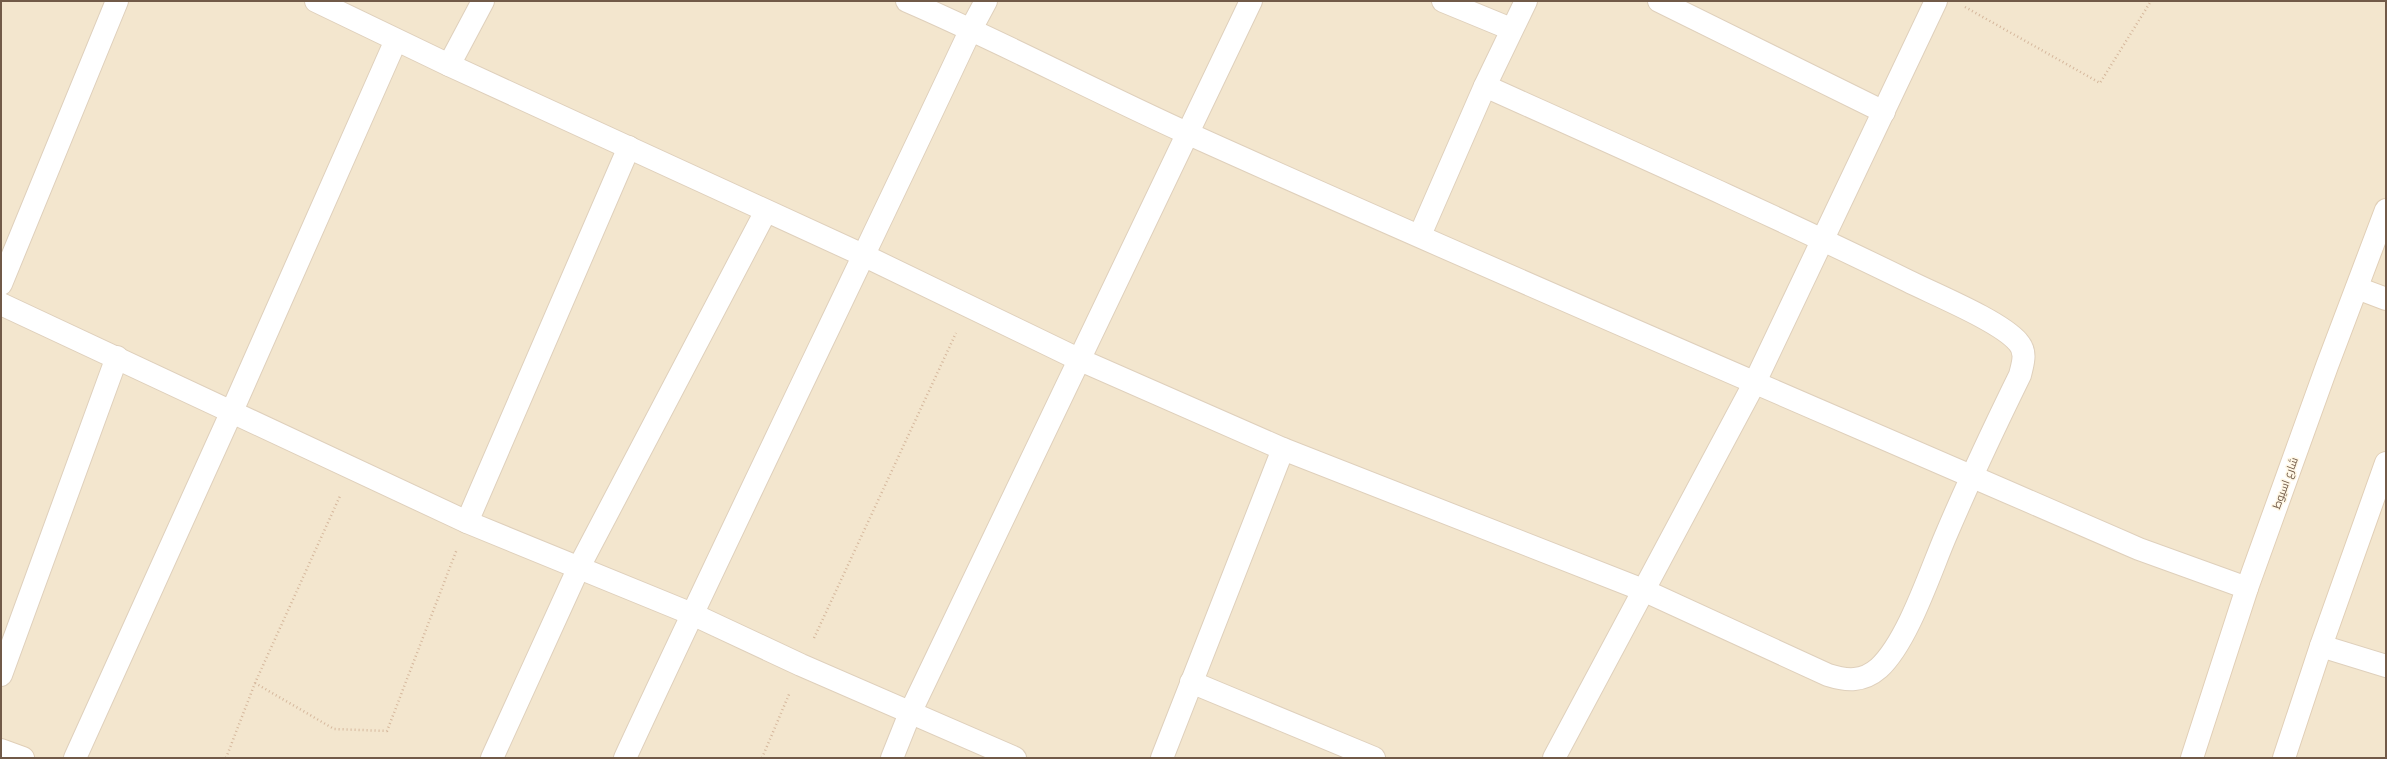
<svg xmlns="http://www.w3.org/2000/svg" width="2387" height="759" font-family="'Noto Sans',Cairo,sans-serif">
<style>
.residential{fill:#f3e6ce}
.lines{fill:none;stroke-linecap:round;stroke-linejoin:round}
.street-casing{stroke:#dfd0bc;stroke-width:24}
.secondary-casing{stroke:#e1cfb7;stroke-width:24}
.path{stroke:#d5b79c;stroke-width:2.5;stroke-dasharray:1 3;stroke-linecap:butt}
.street{stroke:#fff;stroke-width:22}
.secondary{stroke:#fff;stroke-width:22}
.labels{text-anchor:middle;stroke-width:3;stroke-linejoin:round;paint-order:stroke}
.street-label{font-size:11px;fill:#715a48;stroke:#fff7e5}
</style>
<rect width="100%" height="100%" fill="#fcf3e0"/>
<rect class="residential" x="1" y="1" width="2385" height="757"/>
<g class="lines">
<defs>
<g id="street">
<path d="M316,1L449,65L865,256L1078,359L1283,449L1643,590L1828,675C1847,681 1863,682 1879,668C1908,641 1930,572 1946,535C1969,481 1994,428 2020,375C2023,363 2027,352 2018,342C2000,321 1936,295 1908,281C1769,213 1627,150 1485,86"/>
<path d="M907,1C1002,42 1094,91 1189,134C1504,276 1822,411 2139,549L2247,588"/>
<polyline points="1443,1 1511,29"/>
<polyline points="1659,1 1884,112"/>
<polyline points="449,65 483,1"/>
<polyline points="1420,235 1485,86 1526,1"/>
<polyline points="1,284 117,1"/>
<polyline points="1,304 467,522 692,614 801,665 1015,758"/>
<polyline points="467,522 629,147"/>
<polyline points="2321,646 2386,666"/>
<polyline points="1,675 117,357"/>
<polyline points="1191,682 1374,758"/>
<polyline points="75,758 232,411 396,40"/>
<polyline points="492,758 579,567 766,211"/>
<path d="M625,758C738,514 857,272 971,29L986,1"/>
<polyline points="892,758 910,713 1251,1"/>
<polyline points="1162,758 1283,449"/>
<polyline points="1554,758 1755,382 1936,1"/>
</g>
<g id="secondary">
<polyline points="2357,288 2386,299"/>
<polyline points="1,750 23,758"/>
<polyline points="2192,758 2247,588 2327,366 2386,210"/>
<polyline points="2284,758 2321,646 2386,463"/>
</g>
</defs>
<use href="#street" class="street-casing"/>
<use href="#secondary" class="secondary-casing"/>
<g class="path">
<polyline points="1965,7 2100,83 2151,1"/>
<polyline points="814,638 956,333"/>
<polyline points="255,683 334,729 387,731 457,549"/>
<polyline points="226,758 255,683 340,496"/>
<polyline points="762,758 790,692"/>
</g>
<use href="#street" class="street"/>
<use href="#secondary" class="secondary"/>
</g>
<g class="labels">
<g class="street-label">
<text transform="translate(2285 483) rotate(-70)" y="4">شارع اسيوط</text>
</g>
</g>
<rect width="2387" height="759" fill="none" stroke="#715a48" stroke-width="4"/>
</svg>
